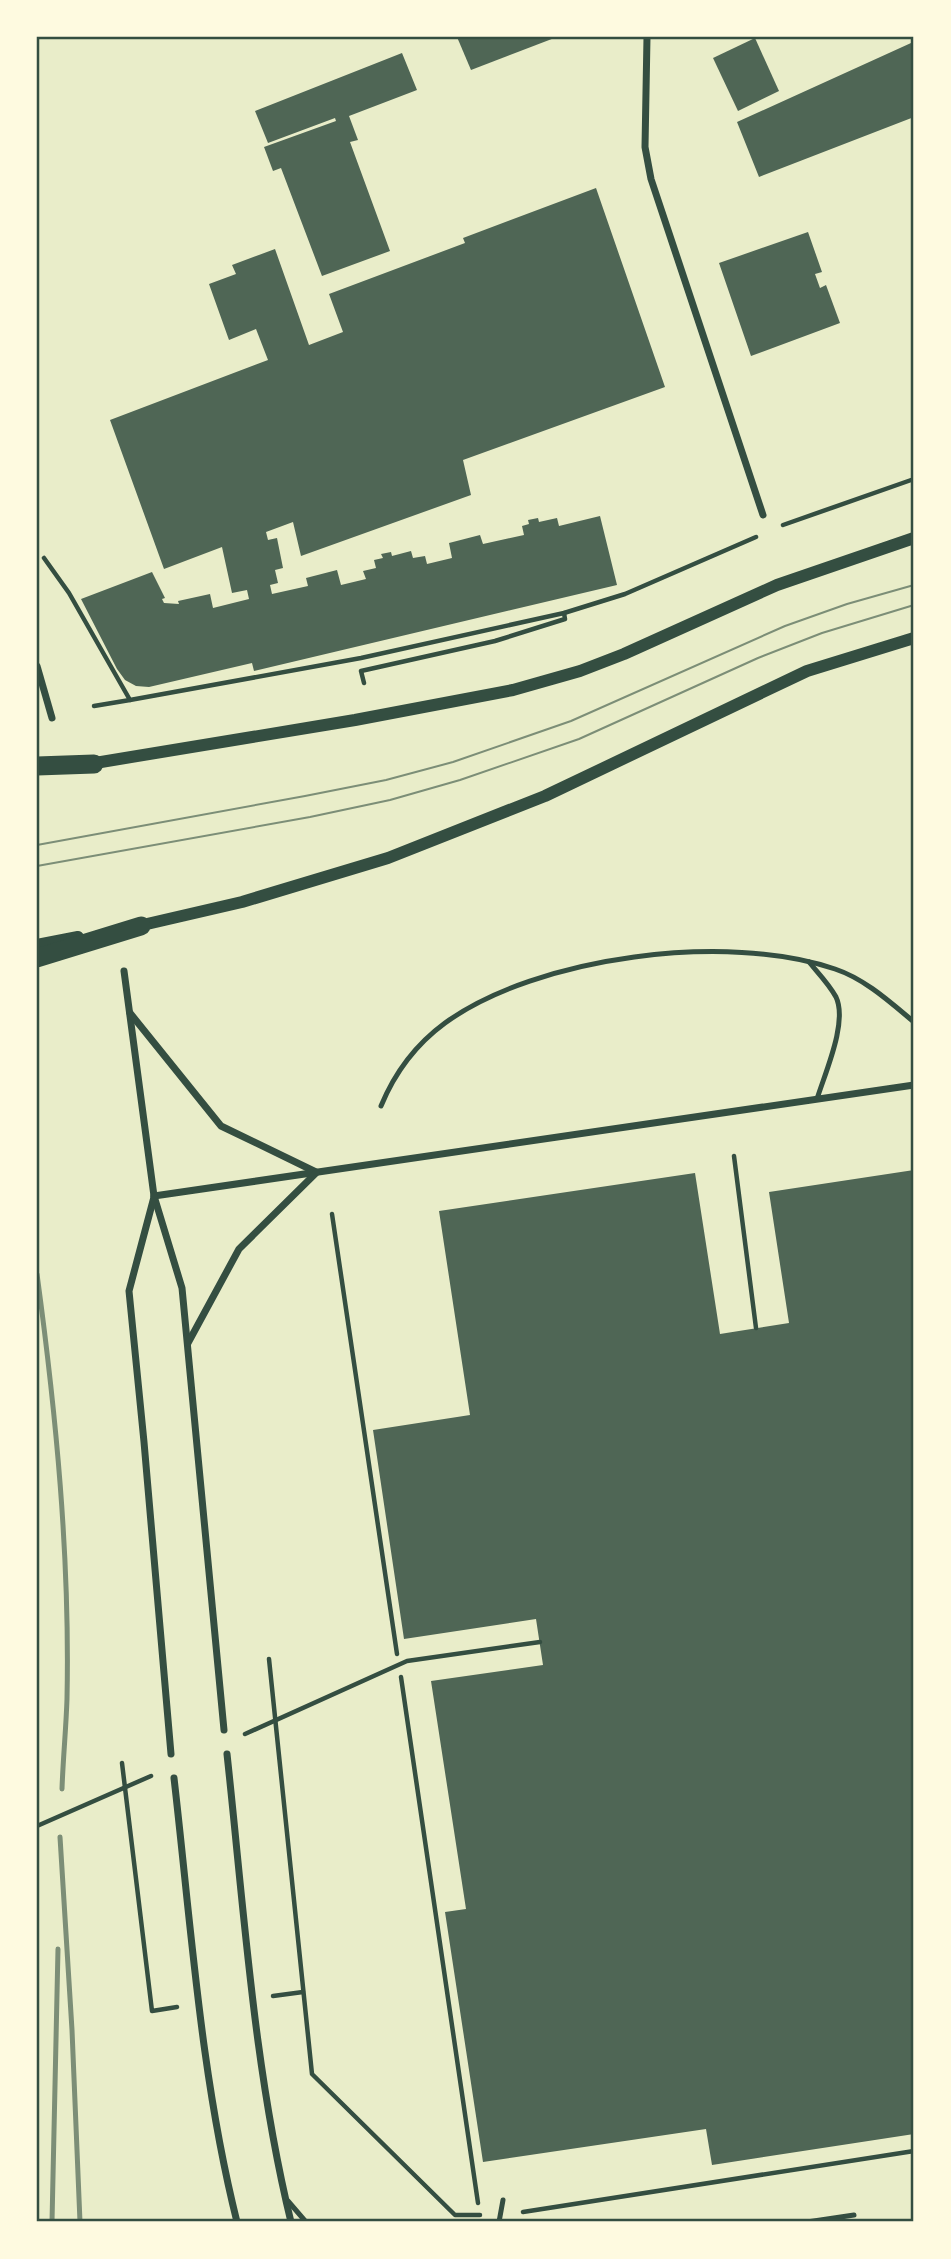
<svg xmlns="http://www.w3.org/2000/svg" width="951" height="2259" font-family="'Public Sans',sans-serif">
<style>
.building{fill:#4f6655}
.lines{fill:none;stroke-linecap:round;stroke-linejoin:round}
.path{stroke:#344e41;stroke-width:4.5}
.service{stroke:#344e41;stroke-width:5}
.minor{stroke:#344e41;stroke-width:7}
.tertiary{stroke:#344e41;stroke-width:12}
.trunk{stroke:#344e41;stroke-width:19}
.tram{stroke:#7c8e77;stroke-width:2}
.rail{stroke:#7c8e77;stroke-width:5}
.neatline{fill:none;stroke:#344e41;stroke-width:2.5}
</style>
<rect width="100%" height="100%" fill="#e9edc9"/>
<g class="building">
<polygon points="457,37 557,37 471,70"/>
<polygon points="755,38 779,91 738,111 713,58"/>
<polygon points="911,43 912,46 914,45 914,117 759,177 737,122"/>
<polygon points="402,53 417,90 349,116 358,140 350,142 390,251 322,276 281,168 273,171 264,147 336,121 335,118 268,143 255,111"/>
<polygon points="596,188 665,387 463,460 471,495 301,556 293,522 266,532 268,540 277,538 283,568 275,570 278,583 270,585 272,594 308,586 306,578 337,570 341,585 366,579 363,571 376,568 374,560 383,558 381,554 391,552 392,556 411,551 413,558 425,556 427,564 452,558 449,543 480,535 483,544 524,535 522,526 529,524 528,520 538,518 539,522 557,518 559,526 600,516 617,585 254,671 252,663 149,687 136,686 125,680 117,669 81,599 152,572 165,598 162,599 164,603 179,604 178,601 210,594 213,608 249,599 247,590 232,593 222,547 164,569 110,420 268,360 256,329 229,340 209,284 236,274 232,265 275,249 309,345 343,332 329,294 465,243 463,238"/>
<polygon points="808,232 822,272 815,274 820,288 826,285 840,323 751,356 719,263"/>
<polygon points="914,1170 914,2134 712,2165 706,2129 483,2162 445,1912 466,1909 431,1681 543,1665 536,1619 404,1639 373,1430 470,1415 439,1211 695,1173 720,1334 789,1323 769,1192"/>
</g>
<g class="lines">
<g class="path">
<polyline points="783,525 914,479"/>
<polyline points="44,558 69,593 130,700 361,658 564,613 625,594 756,537"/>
<polyline points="364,683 361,671 495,641 565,619 564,613"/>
<polyline points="94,706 130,700"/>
<polyline points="734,1156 756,1328"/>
<polyline points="332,1214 397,1654"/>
<polyline points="269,1659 312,2074 455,2215 480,2215"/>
<polyline points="401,1677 478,2203"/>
<polyline points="245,1734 407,1661 540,1642"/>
<polyline points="122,1763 152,2011 177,2007"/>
<polyline points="37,1826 151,1776"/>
<polyline points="273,1996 303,1992"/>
<polyline points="523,2212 914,2151"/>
</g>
<g class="service">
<path d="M809,962C818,973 829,984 836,997C848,1022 825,1073 817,1099"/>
<path d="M381,1106C395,1072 415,1045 445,1023C537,956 728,932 835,969C865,979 890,1002 914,1022"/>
<polyline points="288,2201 306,2222"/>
<polyline points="499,2222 503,2200"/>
<polyline points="807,2222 854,2215"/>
</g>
<g class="minor">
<polyline points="647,37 645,147 651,179 763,515"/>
<polyline points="37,666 52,718"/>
<polyline points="124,971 154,1196 182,1288 224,1730"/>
<polyline points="130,1013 221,1126 316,1172"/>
<polyline points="154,1196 914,1085"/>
<polyline points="154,1197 129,1291 144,1442 171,1754"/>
<polyline points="188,1343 239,1249 316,1173"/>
<path d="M227,1754C244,1910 254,2070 291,2222"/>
<path d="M174,1778C191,1925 201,2079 237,2222"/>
</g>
<g class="tertiary">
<polyline points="89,764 355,720 513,690 580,671 624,654 777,585 914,538"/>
<polyline points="134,927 242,902 388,858 545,796 807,671 914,638"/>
<polyline points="37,945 78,937"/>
</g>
<g class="trunk">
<polyline points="37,766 94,764"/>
<polyline points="37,958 141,926"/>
</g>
<g class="tram">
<polyline points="37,845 305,796 386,780 453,762 571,721 785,626 847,604 914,585"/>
<polyline points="37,866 310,817 390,800 460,780 579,739 758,658 822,633 914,605"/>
</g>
<g class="rail">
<path d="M37,1274C56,1414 70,1557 67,1699C66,1729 63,1759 62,1789"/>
<polyline points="60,1837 72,2030 80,2222"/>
<polyline points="52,2222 58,1949"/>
</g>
</g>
<rect width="951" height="2259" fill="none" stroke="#fefae0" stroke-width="77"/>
<rect x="38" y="38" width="874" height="2182" class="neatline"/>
</svg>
